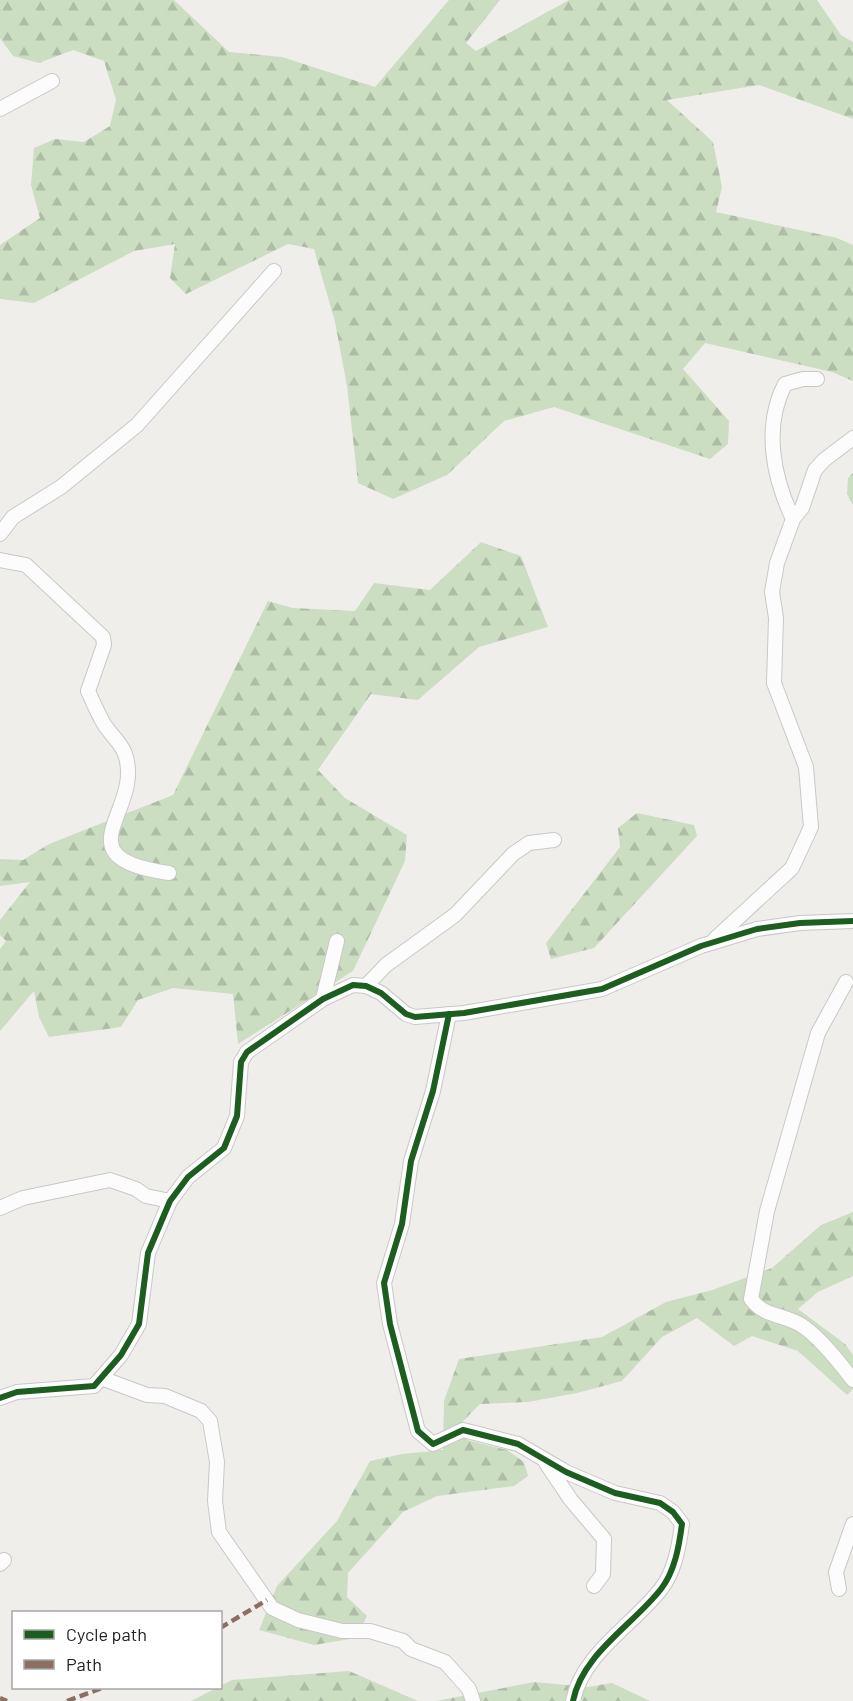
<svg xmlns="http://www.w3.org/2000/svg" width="853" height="1701" font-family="Barlow,sans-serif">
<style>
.forest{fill:url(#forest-firs)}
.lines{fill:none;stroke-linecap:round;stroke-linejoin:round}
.street-casing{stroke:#c9c8c7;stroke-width:16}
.street{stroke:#fdfcfc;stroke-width:14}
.quiet{stroke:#8d6e63;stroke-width:4.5;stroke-dasharray:9 4.5;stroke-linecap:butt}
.cycleway-casing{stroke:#fff;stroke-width:10}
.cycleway{stroke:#1b5e20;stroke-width:6}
</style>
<defs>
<pattern id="forest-firs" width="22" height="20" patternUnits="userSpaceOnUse" patternTransform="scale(1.5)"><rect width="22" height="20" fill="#cbdec1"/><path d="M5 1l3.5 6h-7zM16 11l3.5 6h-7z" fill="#aebea6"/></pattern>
</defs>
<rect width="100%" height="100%" fill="#f0eeeb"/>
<g class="forest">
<polygon points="0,0 174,0 229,52 282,57 375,87 449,0 500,0 466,43 476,51 569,0 817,0 841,35 853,42 853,119 759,85 667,100 713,142 722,187 716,212 837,238 853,245 853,381 832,372 705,343 683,369 729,421 728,444 710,459 554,407 504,421 447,475 393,499 358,483 347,386 335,322 314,249 288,244 186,294 170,278 175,244 134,251 34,303 0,299 0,245 40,218 31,185 34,148 55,139 84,142 110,126 116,100 104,61 73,50 39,63 13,56 0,38"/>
<polygon points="853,473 853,504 847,494 848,478"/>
<polygon points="481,542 521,556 548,627 479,647 418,700 371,694 318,770 345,798 407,835 405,861 353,971 238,1044 233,994 173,988 138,1000 121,1027 49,1037 39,1017 34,991 0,1031 0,949 6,941 0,935 0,920 30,882 0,886 0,859 23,860 49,844 173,795 268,601 293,608 355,611 374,583 430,590"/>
<polygon points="637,813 694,825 697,836 594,948 551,959 546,943 620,847 618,828"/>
<polygon points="853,1212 853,1276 818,1292 798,1309 845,1344 853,1355 853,1389 847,1395 798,1351 752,1336 734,1346 697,1318 662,1337 622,1381 577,1393 528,1402 480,1404 463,1421 467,1440 507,1450 524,1462 528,1476 514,1486 437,1496 403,1512 348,1573 347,1597 367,1616 356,1638 314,1645 259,1630 277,1586 337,1521 370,1461 402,1454 443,1450 444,1401 459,1359 602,1337 666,1302 712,1290 772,1268 821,1225"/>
<polygon points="349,1671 418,1701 191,1701 232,1680"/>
<polygon points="534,1682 587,1687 612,1683 650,1701 436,1701"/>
</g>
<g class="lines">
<defs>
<g id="street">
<polyline points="0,109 52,81"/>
<path d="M793,519C773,477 763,427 785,384L803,379H817"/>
<polyline points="0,534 13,517 61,487 137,425 274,271"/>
<path d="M0,560L26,565L103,637L104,645L88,691C93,702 98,714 104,724C110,734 122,744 125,754C145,811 57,857 169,873"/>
<polyline points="715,939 792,868 811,827 806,767 774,683 776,618 772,592 777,563 793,519 802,508 815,470 824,460 853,438"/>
<path d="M846,982L818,1033L767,1211L751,1299C764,1317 783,1314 801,1325C819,1336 840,1363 853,1380"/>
<polyline points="366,986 386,965 455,915 513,854 529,843 554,840"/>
<polyline points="323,999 337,941"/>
<path d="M449,1014L433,1091L411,1161L402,1224L384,1283L390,1324L418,1431L433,1444L463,1430L518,1444L566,1472L615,1493L660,1503L673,1512L682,1524C679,1546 675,1571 661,1589C633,1625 582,1654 573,1701"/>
<polyline points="0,1208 23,1198 110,1180 136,1189 146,1196 170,1201"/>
<polyline points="101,1378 147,1395 165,1396 201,1411 210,1421 217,1462 215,1501 219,1532 272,1608 298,1620 342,1631 370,1631 403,1641 411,1649 445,1662 469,1689 473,1701"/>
<polyline points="0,1398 17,1392 94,1386 121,1355 139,1324 148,1253 170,1201 188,1177 224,1148 237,1116 241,1062 247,1052 323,999 353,985 366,986 381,993 406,1014 415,1017 464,1013 602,989 701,946 757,929 800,923 853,921"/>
<polyline points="546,1463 571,1500 604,1539 603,1574 594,1586"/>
<polyline points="0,1564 4,1560"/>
<polyline points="839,1589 836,1572 853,1524"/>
</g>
</defs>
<use href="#street" class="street-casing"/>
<use href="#street" class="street"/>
<g class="quiet">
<polyline points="220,1628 267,1600"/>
<polyline points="0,1698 7,1701"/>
<polyline points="67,1701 102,1688"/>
</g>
<defs>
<g id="cycleway">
<path d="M449,1014L433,1091L411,1161L402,1224L384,1283L390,1324L418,1431L433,1444L463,1430L518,1444L566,1472L615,1493L660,1503L673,1512L682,1524C679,1546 675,1571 661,1589C633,1625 582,1654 573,1701"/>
<polyline points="0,1398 17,1392 94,1386 121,1355 139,1324 148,1253 170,1201 188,1177 224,1148 237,1116 241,1062 247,1052 323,999 353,985 366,986 381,993 406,1014 415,1017 464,1013 602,989 701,946 757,929 800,923 853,921"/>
</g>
</defs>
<use href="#cycleway" class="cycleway-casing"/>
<use href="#cycleway" class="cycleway"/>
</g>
<rect x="12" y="1611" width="210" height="78" fill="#ffffff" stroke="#a7a7a7" stroke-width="1.5"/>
<rect x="24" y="1630" width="30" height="9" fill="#1b5e20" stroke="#a7a7a7" stroke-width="1.5"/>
<text x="66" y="1641" font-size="18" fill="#222222">Cycle path</text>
<rect x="24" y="1660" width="30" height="9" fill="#8d6e63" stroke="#a7a7a7" stroke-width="1.5"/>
<text x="66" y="1671" font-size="18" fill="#222222">Path</text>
</svg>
